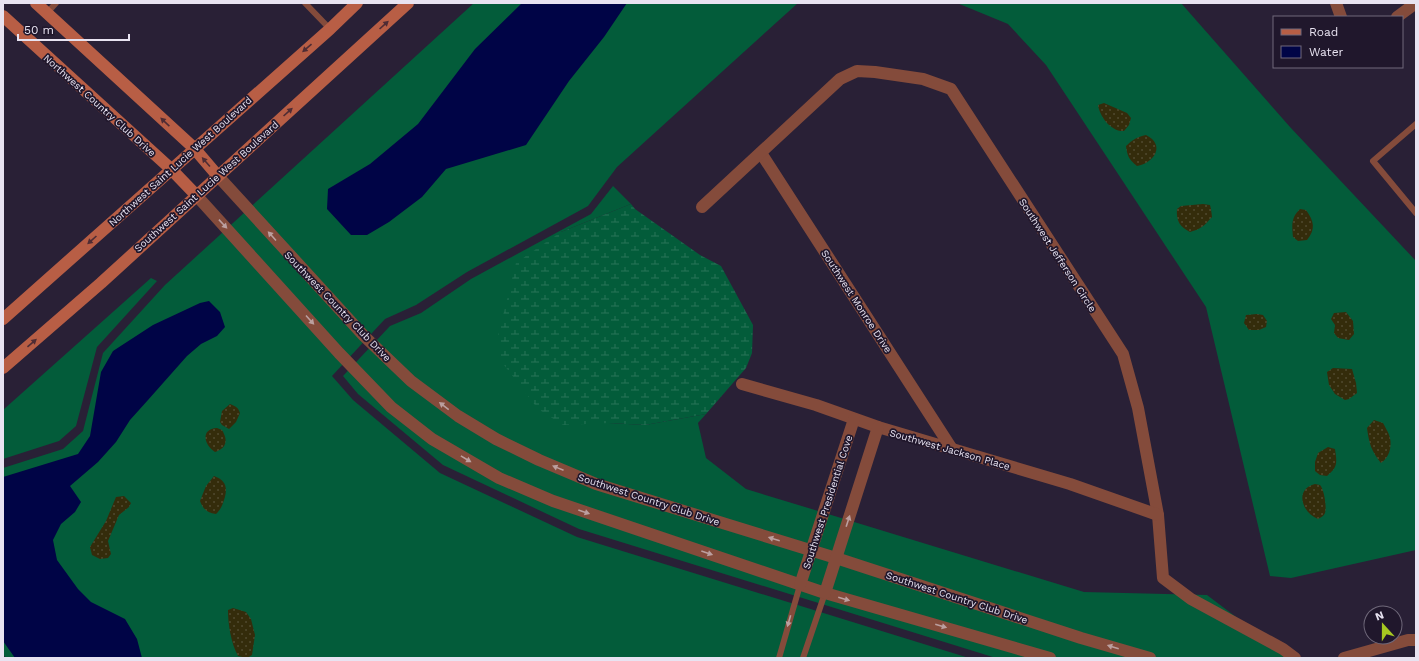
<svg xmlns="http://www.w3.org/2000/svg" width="1419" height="661" font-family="'Work Sans',sans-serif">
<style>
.grass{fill:#035c3a}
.wetland{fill:url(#wetland-marsh)}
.sand{fill:url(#sand-dots)}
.water{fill:#000446}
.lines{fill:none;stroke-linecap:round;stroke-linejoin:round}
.lane{stroke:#844b3b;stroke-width:6}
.street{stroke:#844b3b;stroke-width:12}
.secondary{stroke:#b85e45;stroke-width:12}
.oneway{fill:#4e2c34}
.oneway2{fill:#bb9f9f}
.labels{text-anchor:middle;stroke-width:3.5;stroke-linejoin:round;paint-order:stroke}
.street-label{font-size:10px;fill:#e8e3f1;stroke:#20172c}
</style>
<defs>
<pattern id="wetland-marsh" width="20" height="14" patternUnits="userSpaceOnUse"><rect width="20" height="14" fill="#035c3a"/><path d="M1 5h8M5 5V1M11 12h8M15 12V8" fill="none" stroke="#287357"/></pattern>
<pattern id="sand-dots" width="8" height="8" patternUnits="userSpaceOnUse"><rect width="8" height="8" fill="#342c0b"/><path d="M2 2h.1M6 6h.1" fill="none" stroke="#514a2f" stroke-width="1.8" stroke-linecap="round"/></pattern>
</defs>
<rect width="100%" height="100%" fill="#292036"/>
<g class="grass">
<polygon points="474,3 798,3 617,167 588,206 467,272 416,305 385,319 332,376 353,400 440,473 577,537 969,658 6,658 3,654 3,468 63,449 83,431 103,353 165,285"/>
<polygon points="957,3 1181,3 1290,127 1416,261 1416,550 1291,578 1270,576 1206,307 1046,65 1008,24"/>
<polygon points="613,186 631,204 561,232 609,423 645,425 706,414 698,423 706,458 746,489 1084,592 1207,595 1290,658 996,658 579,529 443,465 358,394 343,376 390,326 421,313 471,279 591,214"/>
<polygon points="151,278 157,281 97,347 76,426 59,441 3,459 3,410"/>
</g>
<polygon class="wetland" points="631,204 635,209 700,255 721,266 753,325 752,353 746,368 706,414 645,425 609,423 563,425 538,409 501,361 498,336 516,263 561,232"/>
<g class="sand">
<path d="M1104,103L1127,113L1131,118L1129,125L1124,131C1111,132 1100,117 1098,105Z"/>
<path d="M1146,135C1166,145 1154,163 1137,166C1129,160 1127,155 1126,146C1132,140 1137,137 1146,135Z"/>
<path d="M1203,204L1210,205L1211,209L1212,217C1204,226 1201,229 1190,232C1180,227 1176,221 1177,209L1181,206Z"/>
<path d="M1300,209L1306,210C1314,221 1316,229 1307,240L1298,241L1293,237C1292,224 1291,218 1300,209Z"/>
<polygon points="1346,312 1353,321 1354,334 1349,340 1338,338 1334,333 1335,325 1331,319 1334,313"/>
<polygon points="1257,314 1263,315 1267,321 1266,327 1259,330 1249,330 1244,323 1246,315"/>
<polygon points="1333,368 1352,369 1356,383 1357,393 1349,399 1345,400 1335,394 1329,385 1327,372"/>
<path d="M230,404C235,406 238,407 240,413L236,422L229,429L222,425L220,422L222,411Z"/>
<path d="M1374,420L1383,423C1385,427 1389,433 1390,438C1392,447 1389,458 1381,463C1371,451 1369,443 1367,428Z"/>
<path d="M217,428L222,430C228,440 227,448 215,452C204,445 200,429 217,428Z"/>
<path d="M1328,447L1335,449C1337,463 1338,467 1327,476L1320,475L1315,471V462L1318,453Z"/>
<path d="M214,476C226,480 228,488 224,500C222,506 221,509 216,514C207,513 203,509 200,501L206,486Z"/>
<path d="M1315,484L1320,485C1324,489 1327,507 1325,513C1324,516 1321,517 1318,519C1302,513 1294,489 1315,484Z"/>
<polygon points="124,496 131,503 129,507 119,515 108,541 111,554 108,558 100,559 92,555 90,547 106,521 116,497"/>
<path d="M233,608L246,612L251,619L255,635L252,655L247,658L238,656C231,643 228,625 228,610Z"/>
</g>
<g class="water">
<polygon points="522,3 627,3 604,37 569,81 526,145 446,169 422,197 389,222 367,235 351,235 327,209 328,189 370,164 418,124 475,49"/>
<polygon points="209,301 220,312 225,327 217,336 201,344 187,356 148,400 130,420 116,442 98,462 70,486 81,502 75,512 61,524 53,540 57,560 78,589 91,602 125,619 137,639 142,658 15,658 3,641 3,477 78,454 90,436 101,372 113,351 153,325 200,303"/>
</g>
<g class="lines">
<g class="lane">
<polyline points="305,3 330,29"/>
<polyline points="47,13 56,3"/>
<polyline points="1416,124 1373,161 1416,213"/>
<polyline points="779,658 800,585"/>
<polyline points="803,658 825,593"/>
</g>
<g class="street">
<polyline points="1336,3 1341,17"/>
<polyline points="1397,17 1416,3"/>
<polyline points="761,153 952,449"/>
<polyline points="217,175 364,336 411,381 458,416 496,439 539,460 596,484 836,558 1081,638 1150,658"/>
<polyline points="196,195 339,353 391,407 432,439 499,478 553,501 825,593 1050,658"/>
<polyline points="702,207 840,79 857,71 875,72 923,79 951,89 1123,354 1138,408 1158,515 1163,578 1191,599 1283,649 1295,658"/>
<polyline points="742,384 816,405 878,427 1070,484 1158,515"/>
<polyline points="800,585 854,419"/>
<polyline points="825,593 878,427"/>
<polyline points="1344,658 1408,640 1416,640"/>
</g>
<g class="secondary">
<polyline points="36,3 194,148 217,175"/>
<polyline points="3,16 171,169 196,195"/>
<polyline points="3,319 330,29 357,3"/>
<polyline points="3,368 101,283 408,3"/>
</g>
</g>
<defs><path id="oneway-solid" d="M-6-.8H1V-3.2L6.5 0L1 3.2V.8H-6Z"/></defs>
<g class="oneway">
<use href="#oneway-solid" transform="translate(384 25) rotate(-42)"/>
<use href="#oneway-solid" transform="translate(307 48) rotate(139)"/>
<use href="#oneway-solid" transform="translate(288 112) rotate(-42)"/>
<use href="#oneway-solid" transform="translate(165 122) rotate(-137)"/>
<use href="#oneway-solid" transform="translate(206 162) rotate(-131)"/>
<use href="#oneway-solid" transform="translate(92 240) rotate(138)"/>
<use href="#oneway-solid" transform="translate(32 343) rotate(-41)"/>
</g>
<g class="oneway2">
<use href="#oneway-solid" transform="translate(223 224) rotate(47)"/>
<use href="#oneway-solid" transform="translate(272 236) rotate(-132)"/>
<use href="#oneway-solid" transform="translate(310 320) rotate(48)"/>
<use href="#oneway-solid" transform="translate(444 406) rotate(-142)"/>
<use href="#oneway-solid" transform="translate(466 459) rotate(31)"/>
<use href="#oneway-solid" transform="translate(558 468) rotate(-158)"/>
<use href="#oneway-solid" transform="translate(584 512) rotate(19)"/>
<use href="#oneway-solid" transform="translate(848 521) rotate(-72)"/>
<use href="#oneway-solid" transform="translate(774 539) rotate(-163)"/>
<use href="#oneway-solid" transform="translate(707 553) rotate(19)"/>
<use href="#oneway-solid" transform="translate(844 599) rotate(16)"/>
<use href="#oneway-solid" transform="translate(789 621) rotate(106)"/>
<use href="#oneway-solid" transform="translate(941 626) rotate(16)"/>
<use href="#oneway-solid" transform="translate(1113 647) rotate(-163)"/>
</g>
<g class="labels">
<g class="street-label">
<text transform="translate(100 105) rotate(42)" y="4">Northwest Country Club Drive</text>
<text transform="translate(180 161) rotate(-42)" y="4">Northwest Saint Lucie West Boulevard</text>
<text transform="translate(206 186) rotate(-42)" y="4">Southwest Saint Lucie West Boulevard</text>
<text transform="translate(1058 255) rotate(57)" y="4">Southwest Jefferson Circle</text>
<text transform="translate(857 301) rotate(57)" y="4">Southwest Monroe Drive</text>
<text transform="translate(338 306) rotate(46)" y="4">Southwest Country Club Drive</text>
<text transform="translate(950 449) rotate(16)" y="4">Southwest Jackson Place</text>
<text transform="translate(649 499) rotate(18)" y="4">Southwest Country Club Drive</text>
<text transform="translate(827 502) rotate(-72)" y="4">Southwest Presidential Cove</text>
<text transform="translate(957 597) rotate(18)" y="4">Southwest Country Club Drive</text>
</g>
</g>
<rect width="1419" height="661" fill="none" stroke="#e8e3f1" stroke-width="8"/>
<rect x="1273" y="16" width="130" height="52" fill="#20172c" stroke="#70697b"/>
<rect x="1281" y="29" width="20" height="6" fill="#b85e45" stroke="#70697b"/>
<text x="1309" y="36" font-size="12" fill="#e8e3f1">Road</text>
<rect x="1281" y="46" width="20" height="12" fill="#000446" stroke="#70697b"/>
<text x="1309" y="56" font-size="12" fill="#e8e3f1">Water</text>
<g transform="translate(1383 625) rotate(339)"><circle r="19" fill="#20172c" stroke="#70697b"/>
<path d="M0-3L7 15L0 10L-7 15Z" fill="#a6c821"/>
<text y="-6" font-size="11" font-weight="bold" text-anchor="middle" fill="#e8e3f1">N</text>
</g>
<path d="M18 34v6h111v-6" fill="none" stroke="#e8e3f1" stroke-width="2"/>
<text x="24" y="34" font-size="12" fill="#e8e3f1" stroke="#20172c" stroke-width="3" paint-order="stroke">50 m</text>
</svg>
